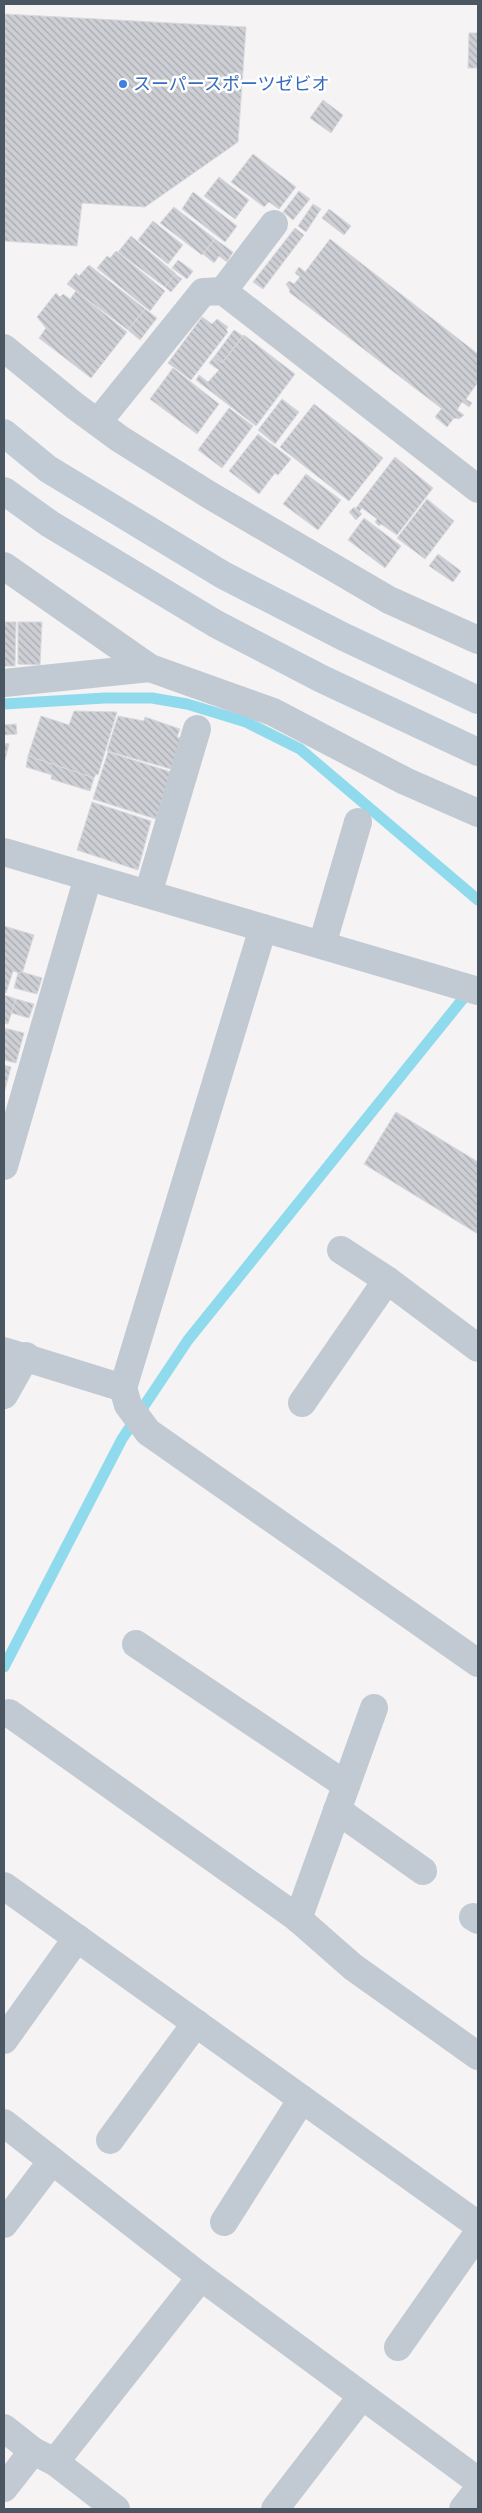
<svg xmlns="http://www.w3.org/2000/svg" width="482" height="2513" font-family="Cabin,'Noto Sans JP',sans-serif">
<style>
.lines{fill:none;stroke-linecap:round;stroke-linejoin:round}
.stream{stroke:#90daee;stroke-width:11}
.building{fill:url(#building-back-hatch);stroke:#d7d9de}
.street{stroke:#c1cad2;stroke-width:28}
.secondary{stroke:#c1cbd6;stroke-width:28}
.shop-dot{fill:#3f7fe0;stroke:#fff;stroke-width:2}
.labels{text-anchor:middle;stroke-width:5;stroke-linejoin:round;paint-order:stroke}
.shop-label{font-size:18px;fill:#366cbe;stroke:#fff;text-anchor:start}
</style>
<defs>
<pattern id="building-back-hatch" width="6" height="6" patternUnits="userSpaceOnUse" patternTransform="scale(1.25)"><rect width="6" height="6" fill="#cdcfd5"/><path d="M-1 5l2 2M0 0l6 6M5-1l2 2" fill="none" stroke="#a8abb0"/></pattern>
</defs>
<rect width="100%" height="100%" fill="#f5f3f3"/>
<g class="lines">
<g class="stream">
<polyline points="4,704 105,698 152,698 187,704 246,722 300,749 478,900"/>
<polyline points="4,1667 122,1439 188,1340 470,990"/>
</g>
</g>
<g class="building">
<polygon points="4,14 246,27 238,142 145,207 82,203 77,246 4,241"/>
<polygon points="469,33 478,33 478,68 468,68"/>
<polygon points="323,100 343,115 331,133 310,118"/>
<polygon points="253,154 296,187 279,209 269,202 264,207 231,182"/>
<polygon points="219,177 249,200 235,219 204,196"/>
<polygon points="299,191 310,199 293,220 283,212"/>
<polygon points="193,192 237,226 225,242 182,209"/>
<polygon points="313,204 321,209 306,232 298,226"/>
<polygon points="174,207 215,239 202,255 160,223"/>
<polygon points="329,209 351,226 344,235 322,218"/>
<polygon points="153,221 183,245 168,264 138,240"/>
<polygon points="295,228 304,235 263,289 253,282"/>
<polygon points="131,236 176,274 165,287 118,252"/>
<polygon points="215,239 233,252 227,262 219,256 214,263 203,254"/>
<polygon points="330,239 478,354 478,382 466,399 472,403 469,407 462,402 457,410 464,415 459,419 454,418 289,292 290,290 286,284 289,281 294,284 300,277 295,273 299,267 305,272"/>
<polygon points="116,251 165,291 150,311 97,268 107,256 110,258"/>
<polygon points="178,260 193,271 187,279 172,268"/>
<polygon points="89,265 145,309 128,330 67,284 76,273 79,276"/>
<polygon points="175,274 182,279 171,292 165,287"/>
<polygon points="76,291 127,332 91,378 39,338 46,328 37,317 56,293 60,297 63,294 70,299"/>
<polygon points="145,309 157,318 140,340 128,330"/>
<polygon points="202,317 212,324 217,319 228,327 226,330 228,332 191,380 168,363"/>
<polygon points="234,330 243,336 222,363 214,357"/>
<polygon points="244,335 295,374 256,426 196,380 199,375 208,382 219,370 209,363 214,357 222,363"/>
<polygon points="173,368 219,404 197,434 150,399"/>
<polygon points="282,399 299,412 275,444 258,430"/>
<polygon points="314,404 383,458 349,501 280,447"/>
<polygon points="229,408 253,426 222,468 198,450"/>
<polygon points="442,408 454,418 447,427 435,417"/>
<polygon points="258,434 291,459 278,475 275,473 259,494 229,471"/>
<polygon points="395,457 433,488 397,535 381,524 379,526 375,522 377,519 362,508 359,512 356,508"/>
<polygon points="306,474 341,500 318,530 283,504"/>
<polygon points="427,499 454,521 425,559 397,538"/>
<polygon points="354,507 362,514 356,520 349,512"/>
<polygon points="364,518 401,546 385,568 348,540"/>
<polygon points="438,554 461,571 453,582 429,566"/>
<polygon points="4,622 16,622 15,666 4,666"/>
<polygon points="18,622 42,622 40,665 18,664"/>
<polygon points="74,711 117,712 98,775 96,774 94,778 28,756 41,716 69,725"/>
<polygon points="118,716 144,721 145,717 180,729 177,737 181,738 171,769 107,751"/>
<polygon points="16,724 17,734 4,735 4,725"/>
<polygon points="4,743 9,744 4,764"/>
<polygon points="108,752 171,772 156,819 93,799"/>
<polygon points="28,756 94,778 90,791 51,779 52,775 26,767"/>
<polygon points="92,802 151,821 138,870 77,850"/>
<polygon points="4,926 34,935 22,974 13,971 6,993 4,992"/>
<polygon points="22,972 42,978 37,994 14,988 18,973"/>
<polygon points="4,995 16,999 8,1024 4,1023"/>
<polygon points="16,999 34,1004 29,1018 11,1013"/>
<polygon points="4,1028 24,1033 16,1063 4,1060"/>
<polygon points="4,1065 11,1067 4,1093"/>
<polygon points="396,1112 478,1162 478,1234 364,1164"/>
</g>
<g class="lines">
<g class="street">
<polyline points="223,291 274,224"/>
<polyline points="4,348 75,406 120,439 211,496 389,600 478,640"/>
<polyline points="98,422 203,292 223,291 478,489"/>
<polyline points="4,566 150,668"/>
<polyline points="4,683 150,668 273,712 405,781 478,813"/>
<polyline points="4,852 478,991"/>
<polyline points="148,894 197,729"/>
<polyline points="322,945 358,822"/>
<polyline points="4,1166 88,877"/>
<polyline points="341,1250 387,1280 478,1348"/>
<polyline points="4,1351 123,1388 128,1405 148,1432 478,1663"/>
<polyline points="123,1388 263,928"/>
<polyline points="4,1395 26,1356"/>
<polyline points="302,1403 387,1280"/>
<polyline points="136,1644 346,1785"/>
<polyline points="9,1713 296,1917 353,1967 478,2056"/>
<polyline points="337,1810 423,1871"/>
<polyline points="4,1886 478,2225"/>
<polyline points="473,1917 478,1920"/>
<polyline points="298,1919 374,1708"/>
<polyline points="4,2040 77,1938"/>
<polyline points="4,2123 201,2277 478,2481"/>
<polyline points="110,2140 196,2023"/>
<polyline points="224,2222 302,2099"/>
<polyline points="4,2224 52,2161"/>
<polyline points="398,2347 478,2233"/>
<polyline points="4,2428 33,2451"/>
<polyline points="4,2488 33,2451 55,2462"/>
<polyline points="116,2509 55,2462 201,2277"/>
<polyline points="275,2509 362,2396"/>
<polyline points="463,2509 478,2490"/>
</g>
<g class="secondary">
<polyline points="4,433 48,469 223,575 344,637 478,700"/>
<polyline points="4,491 50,524 216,624 322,679 478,752"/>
</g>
</g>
<circle class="shop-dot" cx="123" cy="84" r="5"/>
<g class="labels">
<g class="shop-label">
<text x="133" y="90">スーパースポーツゼビオ</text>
</g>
</g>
<rect width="482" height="2513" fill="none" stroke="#4a5661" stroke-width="10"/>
</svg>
